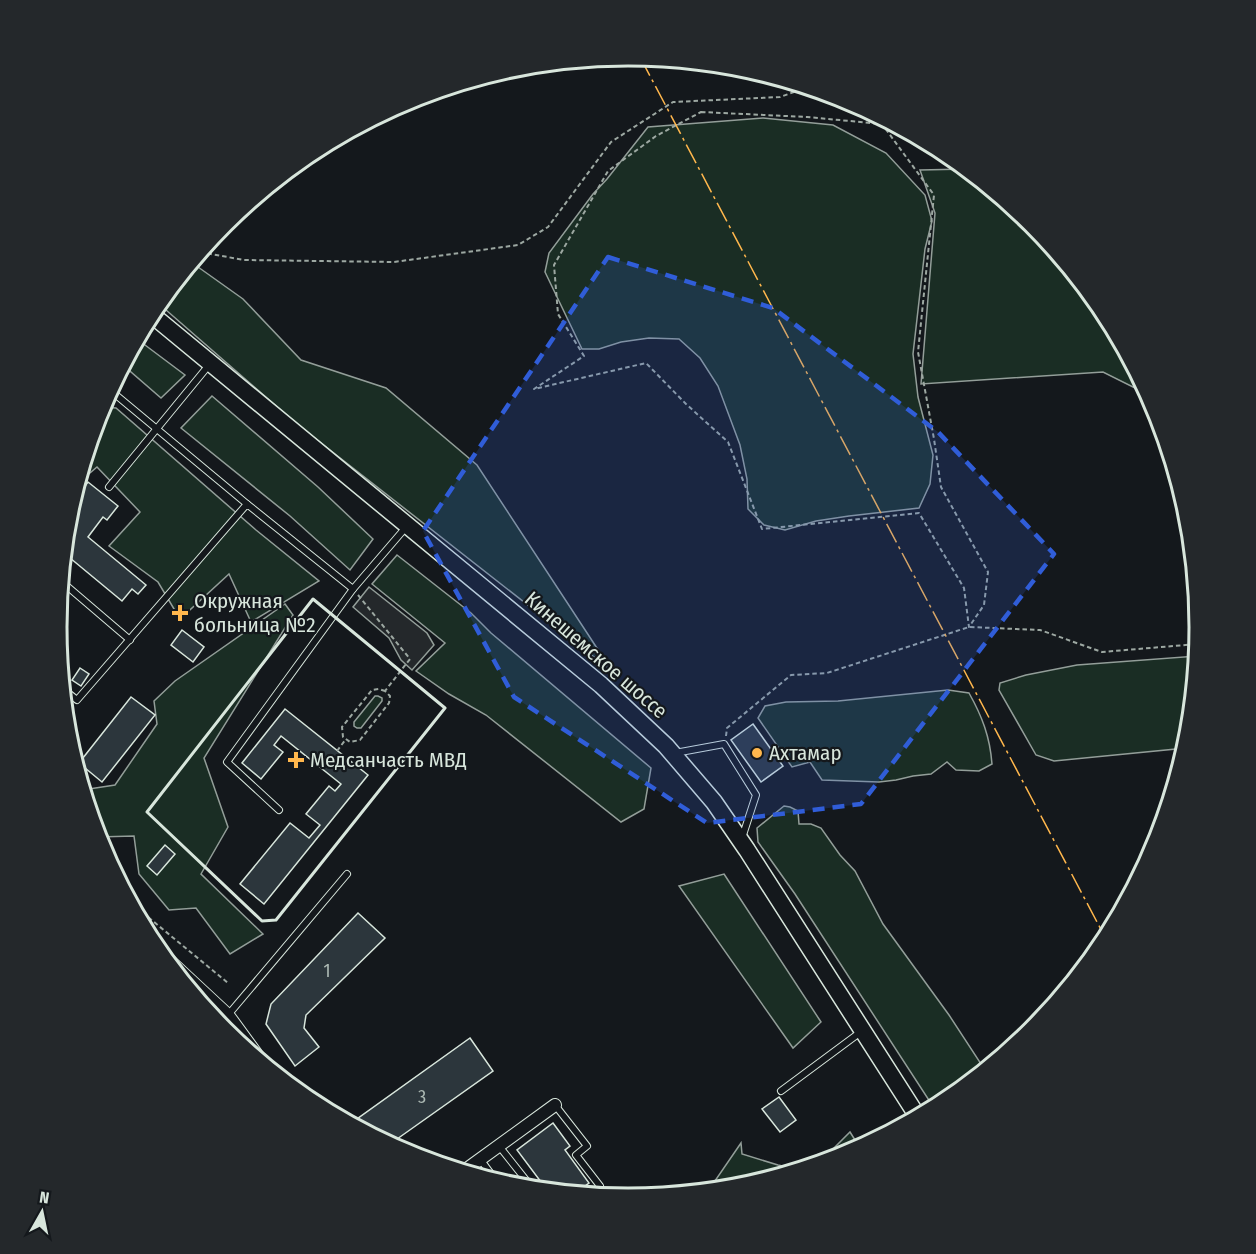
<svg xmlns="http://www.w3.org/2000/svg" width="1256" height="1254" font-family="'Fira Sans Condensed',sans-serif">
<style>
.green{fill:#1a2d24;stroke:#939e99;stroke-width:1.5}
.parking{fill:#24282b;stroke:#939e99;stroke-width:1.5}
.building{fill:#2c363c;stroke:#d8e6dc;stroke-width:1.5}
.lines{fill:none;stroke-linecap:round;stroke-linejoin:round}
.service-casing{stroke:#d8e6dc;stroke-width:8}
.minor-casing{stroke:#d8e6dc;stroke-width:14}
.secondary-casing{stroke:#d8e6dc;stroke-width:19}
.path{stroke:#9da8a2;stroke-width:2;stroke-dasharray:4.5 3;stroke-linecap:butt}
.service{stroke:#14181c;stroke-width:6}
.minor{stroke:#14181c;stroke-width:12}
.secondary{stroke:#14181c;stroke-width:16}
.wall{stroke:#d8e6dc;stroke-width:3}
.power{stroke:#ffb74d;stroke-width:1.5;stroke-dasharray:21 4.5 3 4.5;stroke-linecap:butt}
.marked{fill:#305dd8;fill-opacity:0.2;stroke:#305dd8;stroke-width:4.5;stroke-dasharray:12 8;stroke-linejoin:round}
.poi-dot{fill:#ffb74d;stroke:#14181c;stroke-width:2}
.labels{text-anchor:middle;stroke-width:4.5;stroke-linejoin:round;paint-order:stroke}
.number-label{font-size:18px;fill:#adbab4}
.poi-label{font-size:21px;fill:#d8e6dc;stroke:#14181c;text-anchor:start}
.street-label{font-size:21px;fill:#d8e6dc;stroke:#14181c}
.rim{fill:none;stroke:#d8e6dc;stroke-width:3}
</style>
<rect width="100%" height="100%" fill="#14181c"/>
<g class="green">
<polygon points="763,118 833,125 886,153 925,195 932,221 925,249 913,354 918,397 933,455 930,484 919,508 849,516 816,521 785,530 764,525 748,509 747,479 740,445 718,386 700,358 679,339 649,338 621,342 599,349 582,349 545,272 549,253 593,194 607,179 648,127"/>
<polygon points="967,169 1032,223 1103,310 1149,395 1103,372 921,384 935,213 920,170"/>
<polygon points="191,262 243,299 301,360 386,388 477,465 612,671 298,425 158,303"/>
<polygon points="137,339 185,375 161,398 123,365"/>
<polygon points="212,396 318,487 373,539 350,570 290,516 181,428"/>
<polygon points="100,407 116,408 256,530 319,581 251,622 229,574 180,619 158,582 109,546 140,512 97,467 77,484"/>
<polygon points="397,555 471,613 491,633 651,768 644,809 621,822 486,715 449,694 416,671 445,643 372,584"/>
<polygon points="285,604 293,615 204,758 228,827 201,874 263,934 230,954 196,908 169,910 139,874 134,836 97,837 81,784 89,789 115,785 157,724 154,701 175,681"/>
<polygon points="1197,656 1188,739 1186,748 1054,761 1036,755 999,690 1000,683 1026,675 1077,665"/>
<path d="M948,690L969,693C982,716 990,737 992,764L979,771L956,770L947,762L931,774L913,776L896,780L879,782L822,780L810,762L792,767L758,718L765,706L786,702L838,701Z"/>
<polygon points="375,696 378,696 382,698 382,701 361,728 357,728 354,726 354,722"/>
<polygon points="784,806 790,807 798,811 799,824 811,824 821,828 840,855 855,871 883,924 949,1015 985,1070 945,1102 934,1108 795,894 758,842 757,828"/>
<polygon points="724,874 821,1022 793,1048 679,886"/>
<polygon points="850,1132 860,1148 846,1155 819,1163"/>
<polygon points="741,1143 742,1154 778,1165 791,1168 794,1171 739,1188 708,1191"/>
</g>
<polygon class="parking" points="369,587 427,633 434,645 412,670 401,660 389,638 353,607"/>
<g class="building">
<polygon points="88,482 118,506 107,520 103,517 88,537 146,585 138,594 132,589 122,601 64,553 67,517 80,501 76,498"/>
<polygon points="182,630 204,647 193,662 171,645"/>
<polygon points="80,668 89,674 81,686 72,680"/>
<polygon points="131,697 155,715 102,782 79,763"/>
<polygon points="285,709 368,775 264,904 240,884 290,823 309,838 320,825 306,814 329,786 335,791 341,784 281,736 274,745 283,752 261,779 242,763"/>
<polygon points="753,724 783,766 761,782 731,740"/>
<polygon points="165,845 175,854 157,875 147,866"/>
<polygon points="358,913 385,938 306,1015 304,1028 319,1047 295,1066 266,1024 271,1004"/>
<polygon points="470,1038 493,1071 390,1144 350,1124"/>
<polygon points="779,1097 796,1120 780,1132 762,1109"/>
<polygon points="553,1123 570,1146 565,1150 589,1183 575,1193 547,1190 517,1150"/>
</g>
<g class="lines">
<defs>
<g id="service">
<polyline points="110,390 247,504"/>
<polyline points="109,487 209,365"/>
<polyline points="61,581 130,640"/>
<polyline points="63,689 77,700 247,504 353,589 407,526"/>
<polyline points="675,753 724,744 756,795 742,838"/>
<polyline points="279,810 227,762 353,589"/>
<polyline points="228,1015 347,874"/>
<polyline points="781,1091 862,1031"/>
<polyline points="555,1105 587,1146 576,1155 600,1186 590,1195"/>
<polyline points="499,1146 533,1189"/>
<polyline points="480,1159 497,1182"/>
</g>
<g id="minor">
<polyline points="156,948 228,1015 263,1063"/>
<polyline points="464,1171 555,1105"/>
</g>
<polyline id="secondary" points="151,314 601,685 666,746 714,802 747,850 918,1117"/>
</defs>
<use href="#service" class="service-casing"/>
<use href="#minor" class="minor-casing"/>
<use href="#secondary" class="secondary-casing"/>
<g class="path">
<polygon points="701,112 807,117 882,124 934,195 918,352 934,439 941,487 988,572 984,605 969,627 964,588 919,513 762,529 728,442 686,404 646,363 534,389 584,356 558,314 554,265 608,171 656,136"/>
<polyline points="200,252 244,260 394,262 518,245 548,227 611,142 673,102 780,97 808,87"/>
<polyline points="358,595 410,659 385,691 390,696 389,703 360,740 350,742 343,737 342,727 372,690 379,689 385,691"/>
<polyline points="726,736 727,728 791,675 827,673 969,627 1040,630 1102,652 1198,644"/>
<polyline points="337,751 346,739"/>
<polyline points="131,903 228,983"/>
</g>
<use href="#service" class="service"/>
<use href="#minor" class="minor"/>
<use href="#secondary" class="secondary"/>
<polygon class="wall" points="313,599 445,708 276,920 262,921 147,812"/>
<polyline class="power" points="640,57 1106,939"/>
</g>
<path class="marked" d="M608,257L773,308L938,432L1054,554L861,804L707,823L514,697L423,531Z"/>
<g class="poi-dot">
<path d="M177 604h6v6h6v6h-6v6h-6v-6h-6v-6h6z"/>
<circle cx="757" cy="753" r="6"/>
<path d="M293 751h6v6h6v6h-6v6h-6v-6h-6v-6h6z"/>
</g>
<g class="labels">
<g class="number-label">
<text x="327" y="977">1</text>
<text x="422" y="1103">3</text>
</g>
<g class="poi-label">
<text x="194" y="608">Окружная<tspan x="194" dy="24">больница №2</tspan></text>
<text x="769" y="760">Ахтамар</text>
<text x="310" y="767">Медсанчасть МВД</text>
</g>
<g class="street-label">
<text transform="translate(596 655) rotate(41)" y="7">Кинешемское шоссе</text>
</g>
</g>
<path d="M0 0H1256V1254H0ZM67 627a561 561 0 1 1 1122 0a561 561 0 1 1-1122 0Z" fill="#24282b" fill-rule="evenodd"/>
<path class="rim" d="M67 627a561 561 0 1 1 1122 0a561 561 0 1 1-1122 0Z"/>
<g transform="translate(42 1212) rotate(9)" stroke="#14181c" stroke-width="4.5" paint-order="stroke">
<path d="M0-4.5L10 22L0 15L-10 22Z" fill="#d8e6dc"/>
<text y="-9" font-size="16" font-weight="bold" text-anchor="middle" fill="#d8e6dc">N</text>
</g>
</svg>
